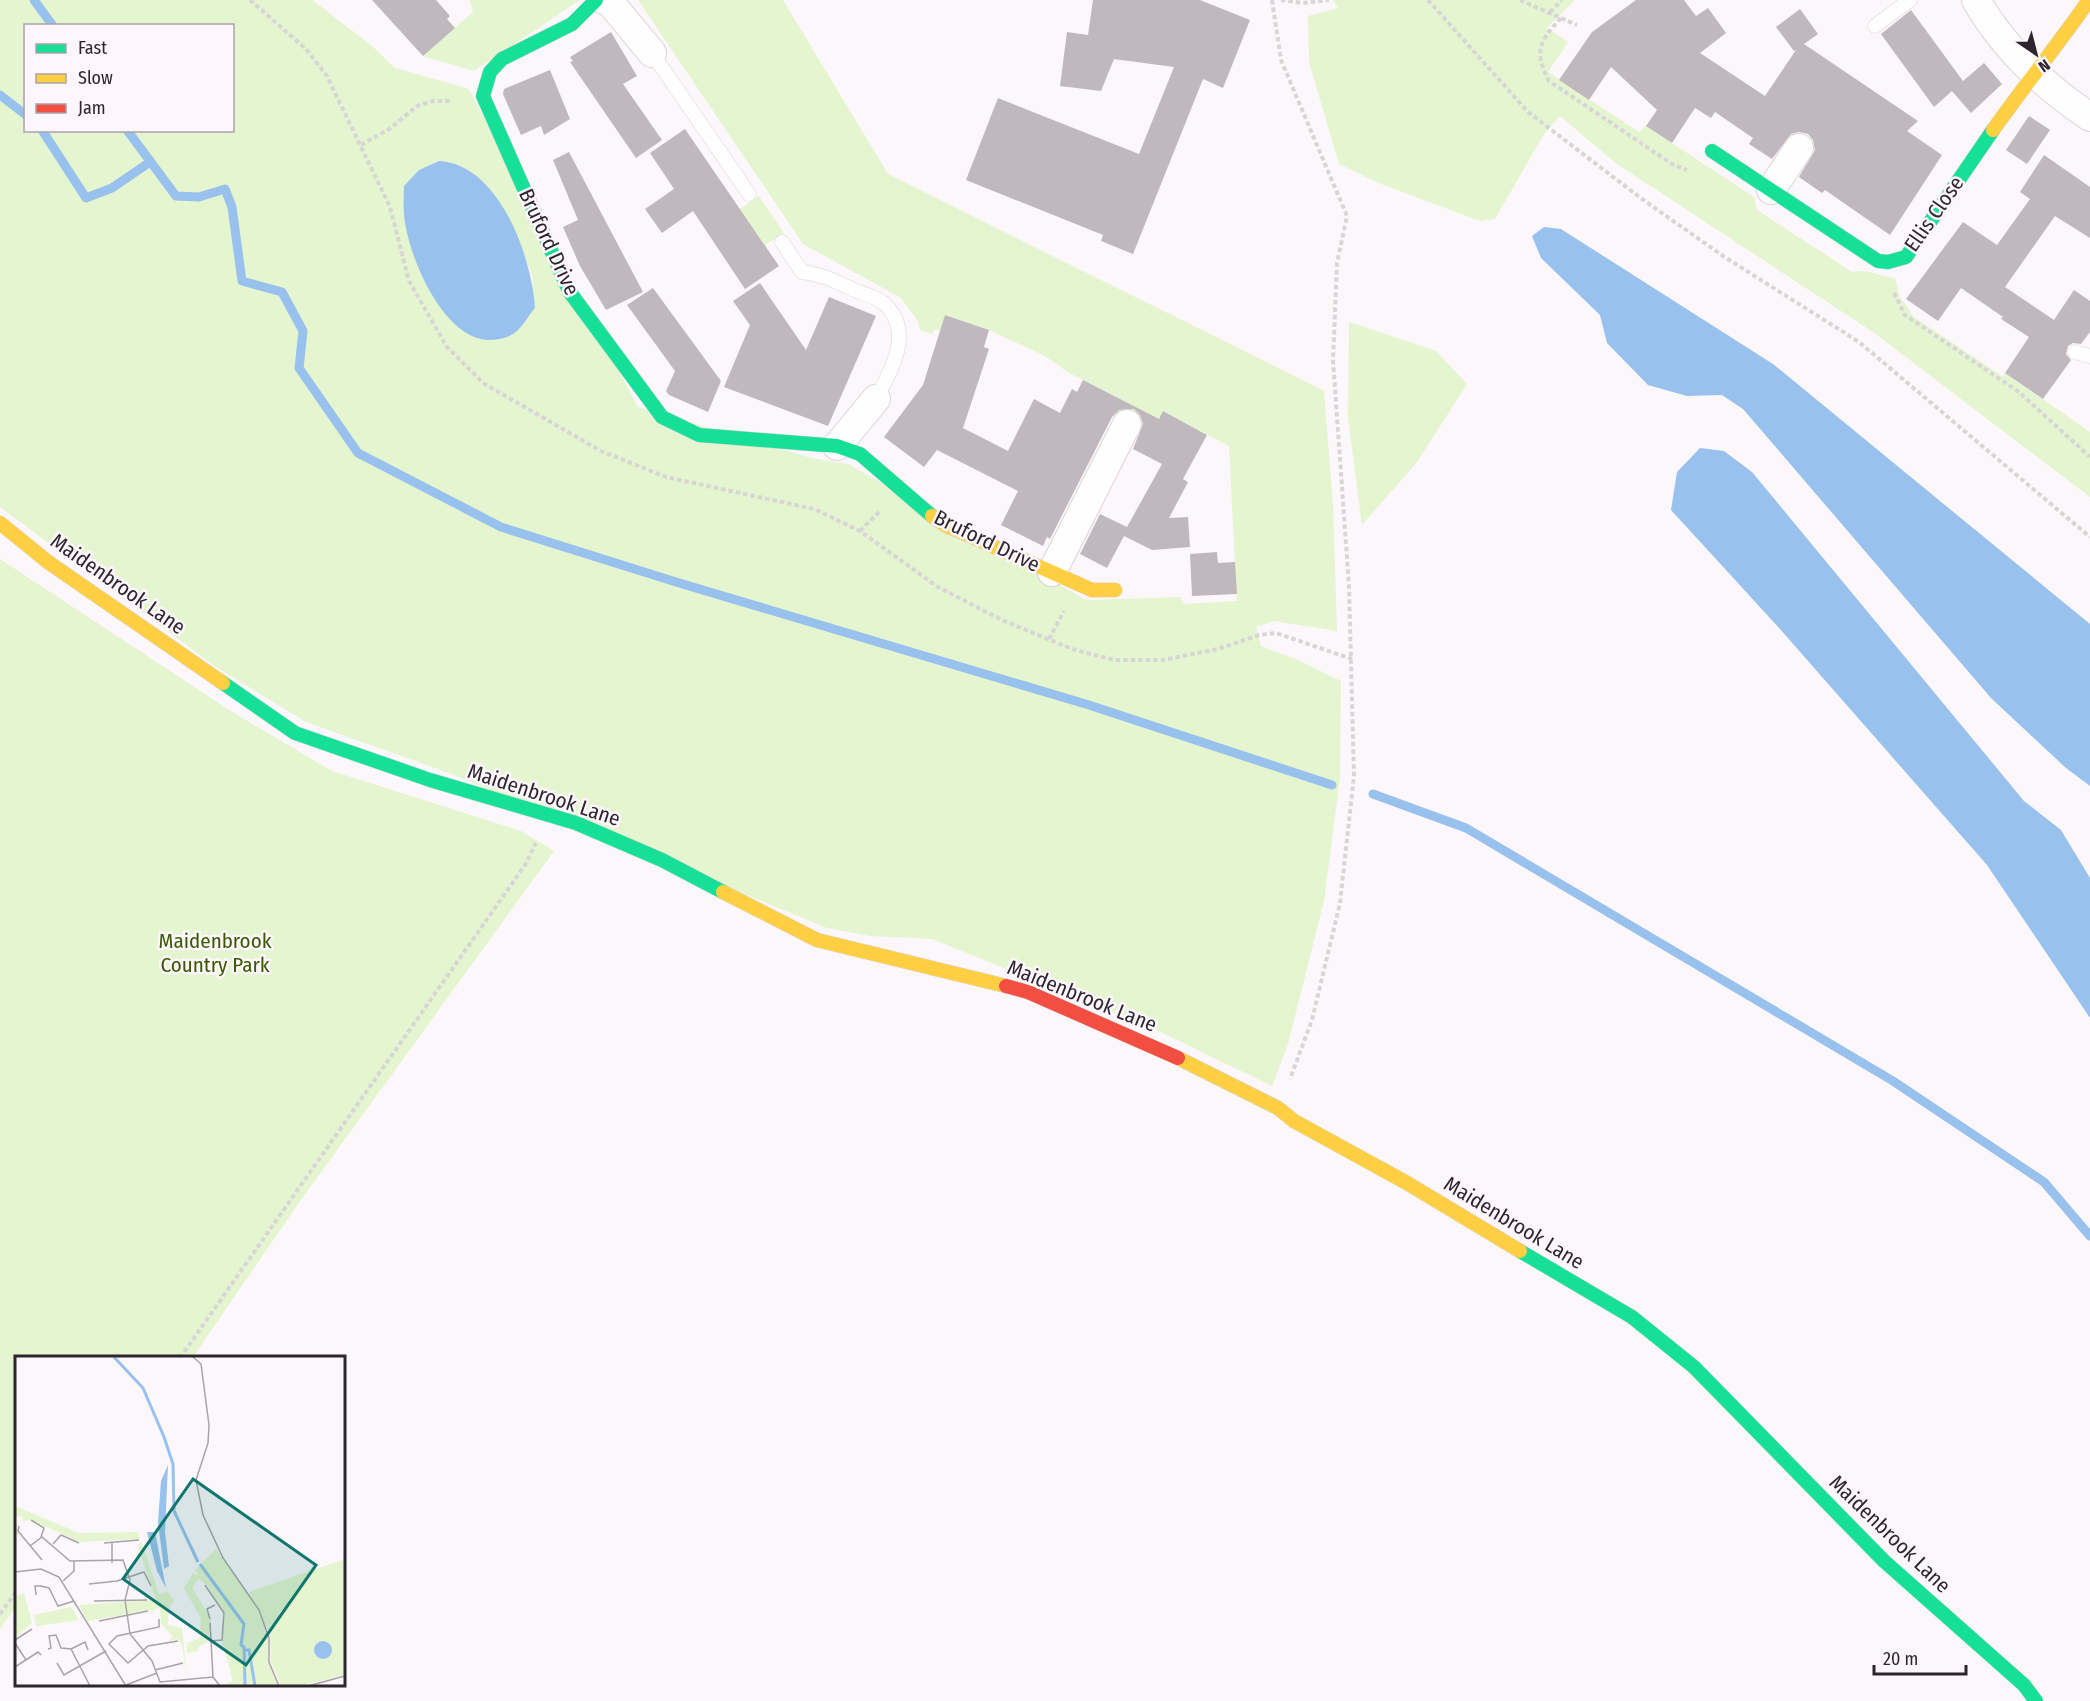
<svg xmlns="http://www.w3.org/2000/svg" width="2090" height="1701" font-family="'Fira Sans Condensed',sans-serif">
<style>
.green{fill:#e4f5cf;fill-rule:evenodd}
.water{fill:#98c1ed}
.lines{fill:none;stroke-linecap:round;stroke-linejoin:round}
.stream{stroke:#98c1ed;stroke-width:9}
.building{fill:#bfb9be}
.lane-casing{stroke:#dad4d9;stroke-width:15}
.street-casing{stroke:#dad4d9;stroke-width:30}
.fast-casing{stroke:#dad4d9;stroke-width:15}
.slow-casing{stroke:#dad4d9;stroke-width:15}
.jam-casing{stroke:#dad4d9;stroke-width:15}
.path{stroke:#d7d5d6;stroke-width:4;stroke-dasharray:4.5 3;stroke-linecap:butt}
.lane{stroke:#fffefe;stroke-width:14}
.street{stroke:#fffefe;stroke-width:28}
.fast{stroke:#16e098;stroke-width:14}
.slow{stroke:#ffcf43;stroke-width:14}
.jam{stroke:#f24e42;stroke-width:14}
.labels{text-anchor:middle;stroke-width:5;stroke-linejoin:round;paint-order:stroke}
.street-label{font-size:21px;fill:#2d262c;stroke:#fdf6fc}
.park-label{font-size:21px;fill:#3a5800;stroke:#fdf6fc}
.inset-river{fill:none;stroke:#98c1ed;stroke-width:3}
.inset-road{fill:none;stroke:#a9a3a8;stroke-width:1.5}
.view{fill:#0f766e;fill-opacity:0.15;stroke:#0f766e;stroke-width:3}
.inset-edge{fill:none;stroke:#2d262c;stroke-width:3}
</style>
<rect width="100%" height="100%" fill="#fcf7fb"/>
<g class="green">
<path d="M0,0H312L371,45L395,68L469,89L638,407L811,458L848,464L1086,600L1181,597L1184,604L1237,601L1229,446L1163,411L1153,431L1117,412L1123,400L1069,373L1045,356L989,330L946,315L940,331L934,329L932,334L920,330L918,321L901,298L803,244L638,0H783L888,174L1324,391L1333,505L1337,631L1274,621L1256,627L1261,646L1298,660L1341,681L1340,778L1324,901L1288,1044L1272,1086L1152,1028L932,939L870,936L827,928L449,773L306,722L216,667L0,507ZM26,26H232V130H26ZM439,161C485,164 510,216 524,255C527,263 533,274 533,282C533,294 521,319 517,331L500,340L480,339L421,274L404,215Z"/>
<polygon points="470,0 580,0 474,71 423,56 473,12"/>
<path d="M1333,0H1575L1547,28L1568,42L1548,72L1639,132L1646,126L1754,197L1757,210L1852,272C1868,268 1879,277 1895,278L1900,297L1914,317L2002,376L2005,373L2090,432V497L1873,332L1617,164L1560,116L1544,134L1495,219L1480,221L1381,184L1339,164L1309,62L1308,16L1338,8Z"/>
<polygon points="759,196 784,233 765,245 755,230 750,233 748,229 752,226 740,209"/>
<polygon points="1349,322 1436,351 1467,384 1417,462 1362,525 1348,418"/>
<polygon points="0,559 234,713 332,771 521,831 554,851 298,1204 193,1357 16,1358 16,1607 0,1629"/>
</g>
<g class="water">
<path d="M439,161C499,164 532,257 535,308C529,315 524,324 518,330C510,338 499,340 488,340C442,338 407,254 404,214C403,205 404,195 404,186L419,170Z"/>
<polygon points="1544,227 1561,229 1773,364 2090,624 2090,786 2066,768 1991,698 1743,409 1722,395 1687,396 1648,385 1607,343 1600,315 1541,258 1532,236"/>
<polygon points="1700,448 1724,451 1752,472 2024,801 2061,830 2090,878 2090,1018 1987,865 1780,629 1671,510 1677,472"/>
</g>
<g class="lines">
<g class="stream">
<polyline points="34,0 53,26"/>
<polyline points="0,95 26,115"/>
<polyline points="42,130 86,198 112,188 150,162"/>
<polyline points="127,130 176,196 199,197 225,189 232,207 242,281 282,292 303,331 299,368 358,453 501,527 676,582 1089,705 1332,785"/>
<polyline points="1373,794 1466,828 1893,1081 2044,1182 2090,1236"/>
</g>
</g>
<g class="building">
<polygon points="372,0 436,0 450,16 447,19 455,28 423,56"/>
<polygon points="1093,0 1200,0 1250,20 1223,88 1203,79 1133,254 1101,241 1103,235 966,180 998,98 1139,154 1174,67 1114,59 1101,91 1060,86 1067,32 1088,35"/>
<polygon points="1636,0 1684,0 1696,16 1708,8 1726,33 1700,53 1765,96 1796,50 1794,51 1776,27 1800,9 1818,34 1804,44 1918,121 1907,131 1942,155 1890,235 1825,190 1822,193 1799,177 1815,150 1813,140 1808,134 1799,132 1791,134 1772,159 1749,144 1753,138 1715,112 1711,118 1695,108 1672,143 1646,126 1657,110 1611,67 1589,100 1559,80 1592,32"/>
<polygon points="1911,10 1963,81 1984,63 2002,84 1971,113 1952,91 1934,107 1881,34"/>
<polygon points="611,32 637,76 623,84 662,140 636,158 570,62 573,61 570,57"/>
<polygon points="550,70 570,119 544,135 541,126 521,135 503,94 504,89"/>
<polygon points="2029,116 2050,130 2027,164 2006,150"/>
<polygon points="685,129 779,266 745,289 693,211 662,233 645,209 674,189 650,153"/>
<polygon points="569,152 643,292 606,310 580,266 563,227 578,220 553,160"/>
<polygon points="2044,155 2090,187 2090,238 2055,216 2005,287 2054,320 2074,290 2090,301 2090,332 2081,344 2073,343 2068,346 2066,354 2071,360 2043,399 2005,373 2029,337 2001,319 2003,317 1961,288 1938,321 1906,299 1963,222 1997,245 2030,199 2020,192"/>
<polygon points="760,283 806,350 829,297 876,316 828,426 724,387 750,325 733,301"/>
<polygon points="653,288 721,381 708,412 669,395 666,391 675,371 627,305"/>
<polygon points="945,315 989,330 984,347 989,349 963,428 1008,451 1034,399 1060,413 1072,389 1077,392 1083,380 1159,419 1163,411 1207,435 1183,479 1188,482 1169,518 1188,517 1190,547 1152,550 1124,536 1107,568 1080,554 1100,514 1127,527 1162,464 1133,449 1143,424 1140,415 1134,409 1119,410 1112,417 1050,539 1047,537 1043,546 1001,525 1018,491 937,450 924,467 884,437 923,385"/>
<polygon points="1217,552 1218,563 1235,562 1237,594 1192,596 1190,554"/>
</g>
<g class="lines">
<defs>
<g id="lane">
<polyline points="1875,26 1910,0"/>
<polyline points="652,53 749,194"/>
<path d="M782,242L802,272C822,274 837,282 854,290C864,294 880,298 887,306C913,335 891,370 876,399"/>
<polyline points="2075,352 2090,356"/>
</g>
<g id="street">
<polyline points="604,0 609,1 652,53"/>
<path d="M1976,0C2004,49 2044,86 2090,117"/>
<polyline points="1771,190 1799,148"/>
<polyline points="837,446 876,399"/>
<polyline points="1052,572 1127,424"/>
</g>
<g id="fast">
<polyline points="596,0 572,24 502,59 490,72 483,96 569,291 662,417 699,435 837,446 860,454 932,516"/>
<polyline points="1712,151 1878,261 1888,262 1906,257 1993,130"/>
<polyline points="223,683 295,733 430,780 576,823 662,860 723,892"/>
<polyline points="1520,1251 1632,1317 1694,1367 1884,1561 2024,1685 2036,1701"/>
</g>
<g id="slow">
<path d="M1993,130C2024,86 2058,45 2089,0"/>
<polyline points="932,516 945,525 1092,590 1115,590"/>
<polyline points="0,523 48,562 223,683"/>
<polyline points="723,892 817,940 1006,986"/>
<polyline points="1178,1058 1278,1108 1294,1121 1407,1183 1520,1251"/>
</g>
<polyline id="jam" points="1006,986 1028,992 1178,1058"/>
</defs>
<use href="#lane" class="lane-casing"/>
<use href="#street" class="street-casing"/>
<use href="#fast" class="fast-casing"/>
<use href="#slow" class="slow-casing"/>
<use href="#jam" class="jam-casing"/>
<g class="path">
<polyline points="250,0 306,49 327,76 390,207 409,281 447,347 483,383 601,451 666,477 814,509 860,531 938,587 1002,620 1072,649 1114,660 1163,660 1218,649 1259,635 1276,633 1352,659"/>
<polyline points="1272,0 1281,60 1347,216 1337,263 1333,360 1349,586 1354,776 1340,903 1312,1020 1290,1079"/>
<polyline points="1281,0 1303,3 1329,0"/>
<polyline points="1428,0 1528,112 1642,199 1723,256 1859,342 2090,537"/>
<polyline points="1520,0 1577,25"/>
<polyline points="1550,12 1562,0"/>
<path d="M1561,18C1540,41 1533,51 1549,81L1672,164L1687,170"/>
<polyline points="361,145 391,128 417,106 433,101 453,101"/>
<polyline points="1894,293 1905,315 2019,392 2090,457"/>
<polyline points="860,531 880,511"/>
<polyline points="1049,639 1064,611"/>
<polyline points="180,1358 525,865 536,843"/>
<polyline points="0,1614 16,1592"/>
</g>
<use href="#lane" class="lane"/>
<use href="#street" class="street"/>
<use href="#fast" class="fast"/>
<use href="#slow" class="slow"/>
<use href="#jam" class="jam"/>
</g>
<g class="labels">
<g class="street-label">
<text transform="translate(1934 214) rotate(-55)" y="7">Ellis Close</text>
<text transform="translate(549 242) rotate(65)" y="7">Bruford Drive</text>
<text transform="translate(987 541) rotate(26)" y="7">Bruford Drive</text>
<text transform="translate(118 584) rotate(35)" y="7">Maidenbrook Lane</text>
<text transform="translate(544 795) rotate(18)" y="7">Maidenbrook Lane</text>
<text transform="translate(1082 996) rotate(22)" y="7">Maidenbrook Lane</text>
<text transform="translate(1514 1223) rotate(31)" y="7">Maidenbrook Lane</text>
<text transform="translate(1890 1534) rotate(44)" y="7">Maidenbrook Lane</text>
</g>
<g class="park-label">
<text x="215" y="948">Maidenbrook<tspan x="215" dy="24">Country Park</tspan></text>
</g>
</g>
<g transform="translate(15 1356)">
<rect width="330" height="330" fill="#fcf7fb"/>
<path d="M0,150L64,177L123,176L125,183L65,186L16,164L8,165L7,160L1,161L3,180L0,177ZM126,185L144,238L152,235L159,244L153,254V269L167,272L172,321L167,289L163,283L154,285L158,280L146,268L145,252L138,254L137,258L135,254L72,265L64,249L141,244L123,191ZM201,193L243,254L253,281V305L263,330H208L218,325L207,285L210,258L192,229L183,223L177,232L196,263L193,286L184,290L183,295L172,297V287L185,282L186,263L169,232L178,217L183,220L180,214ZM330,203V319L284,330H266L256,306L255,277L234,236ZM311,286L317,295L312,302L300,300L305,288ZM9,237L17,267L0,282V240ZM56,251L64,264L21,270L19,259Z" fill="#e4f5cf" fill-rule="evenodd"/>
<path d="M153,109L150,176L154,210L149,213L143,166L146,125ZM132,176H140L151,232L142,215ZM299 294a9 9 0 1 1 18 0a9 9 0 1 1-18 0Z" fill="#98c1ed"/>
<path class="inset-river" d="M99,1L128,32L149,81L158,108L159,155L183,206M185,208L229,268L226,289L229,291L230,330M230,294H234L240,330"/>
<path class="inset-road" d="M177,0L186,8L194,69L193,87L181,124L188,159L208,202L244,254L254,282V306L264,330M16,164L29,172L26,181M4,170L3,175L27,204M89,187L124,184M97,187V207M38,188L46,179L64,187M15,190L27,181L55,205L108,204L115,224L110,244L115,278L137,305L145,326L198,321L205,330M0,216L26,213L44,221L111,330M48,225L59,215V205M74,228L102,225L129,216L136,230M190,229L209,257L207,284L196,285M21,239L20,230H26L34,232L43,250L59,245M79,245L132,244M144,263V271L102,280L94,288L113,307L133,290L163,285M195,263L192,253L200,249M84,265L133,255M195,267L198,321M0,284L17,273M0,287L11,304M33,293L36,292L34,280L41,279L46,292L56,293L75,330M56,293L70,286L73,294M42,307L49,319L91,295M0,311L23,296L26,299M140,314L168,307M111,329L142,317M293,330L330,320"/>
<path class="view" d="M178,123L301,209L231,309L108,223Z"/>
<rect width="330" height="330" class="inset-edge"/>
</g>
<rect x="24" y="24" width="210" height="108" fill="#fdf6fc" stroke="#aaa3a9" stroke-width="1.5"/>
<rect x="36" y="44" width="30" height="9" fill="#16e098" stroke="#aaa3a9" stroke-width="1.5"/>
<text x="78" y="54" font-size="18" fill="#2d262c">Fast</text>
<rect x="36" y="74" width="30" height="9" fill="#ffcf43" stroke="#aaa3a9" stroke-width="1.5"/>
<text x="78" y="84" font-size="18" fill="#2d262c">Slow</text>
<rect x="36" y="104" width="30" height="9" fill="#f24e42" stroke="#aaa3a9" stroke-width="1.5"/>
<text x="78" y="114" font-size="18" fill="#2d262c">Jam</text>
<g transform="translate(2036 54) rotate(145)" stroke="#fdf6fc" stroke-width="4.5" paint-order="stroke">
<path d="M0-4.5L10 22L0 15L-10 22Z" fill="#2d262c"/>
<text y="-9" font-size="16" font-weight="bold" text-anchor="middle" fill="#2d262c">N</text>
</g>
<path d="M1874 1665v9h92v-9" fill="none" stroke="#2d262c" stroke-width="3"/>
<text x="1883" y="1665" font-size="18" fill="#2d262c" stroke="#fdf6fc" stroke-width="4.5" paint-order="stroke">20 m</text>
</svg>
